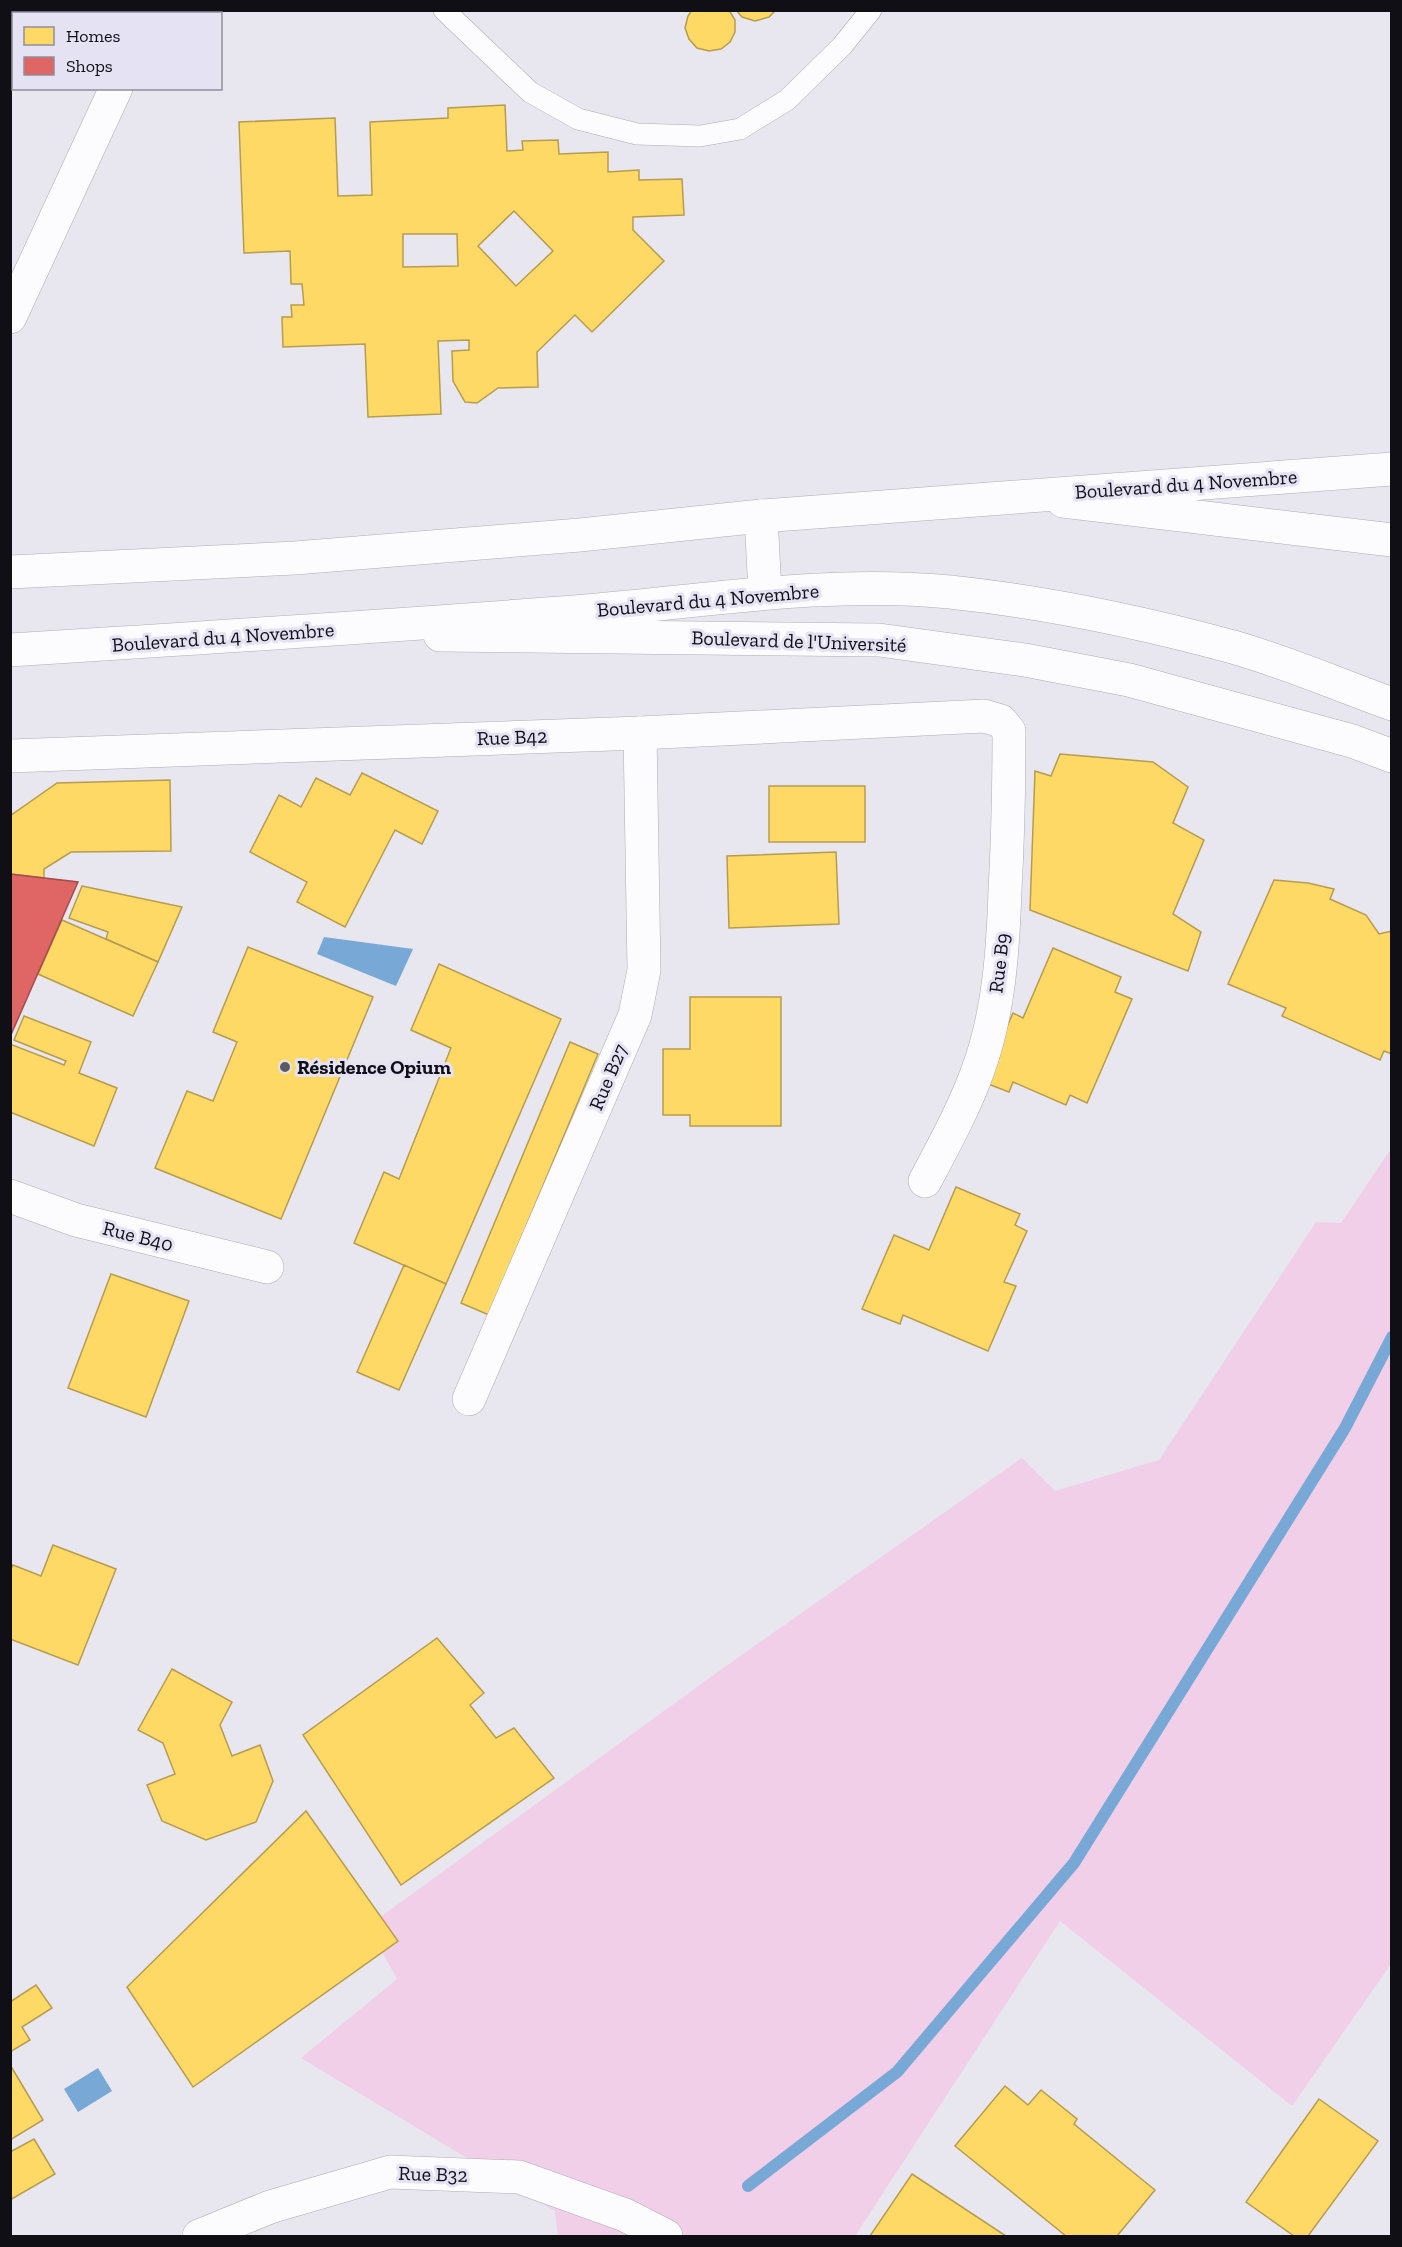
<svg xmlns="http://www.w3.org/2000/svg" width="1402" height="2247" font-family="'Zilla Slab',serif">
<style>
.green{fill:#f1cfe8}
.water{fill:#77a8d6}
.homes{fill:#ffd966;stroke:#b79c4e;stroke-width:1.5;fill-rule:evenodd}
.shops{fill:#e06666;stroke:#a24c4e;stroke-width:1.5}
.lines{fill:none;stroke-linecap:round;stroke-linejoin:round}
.stream{stroke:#77a8d6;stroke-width:12}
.service-casing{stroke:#aeadb4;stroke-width:22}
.minor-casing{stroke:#aeadb4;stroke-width:34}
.tertiary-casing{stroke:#aeadb4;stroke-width:34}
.secondary-casing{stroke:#aeadb4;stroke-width:34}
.primary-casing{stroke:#aeadb4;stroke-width:34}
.service{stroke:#fcfbfd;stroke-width:21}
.minor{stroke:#fcfbfd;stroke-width:33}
.tertiary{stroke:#fcfbfd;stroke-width:33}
.secondary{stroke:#fcfbfd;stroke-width:33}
.primary{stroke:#fcfbfd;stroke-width:33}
.poi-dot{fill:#5c5a61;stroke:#e5e2f3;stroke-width:2}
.labels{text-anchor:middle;stroke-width:6;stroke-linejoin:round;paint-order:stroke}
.street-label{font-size:20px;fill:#100f15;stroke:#e5e2f3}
.poi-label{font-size:20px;font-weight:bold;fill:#100f15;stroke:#e5e2f3;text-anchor:start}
</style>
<rect width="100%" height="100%" fill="#e8e6ef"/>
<polygon class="green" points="1391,1149 1391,1964 1292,2106 1060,1921 855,2236 558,2236 555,2211 301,2058 397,1979 368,1926 726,1666 1022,1458 1055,1491 1159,1460 1316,1222 1341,1223"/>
<g class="water">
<polygon points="324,937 413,949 396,986 317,954"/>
<polygon points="98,2068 112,2091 78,2112 64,2089"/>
</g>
<g class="homes">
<polygon points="692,10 729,10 735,20 735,32 730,42 721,49 709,51 697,48 689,39 685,28 688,16"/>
<polygon points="736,10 776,10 769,17 755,21 742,17"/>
<path d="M505,105L507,151L523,150L522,141L558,140L559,154L608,152V172L639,170V180L682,179L684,215L633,217V230L664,261L592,332L575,315L537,352L538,387L498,388L477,403L465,402L453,381L452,351L469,350V340L438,341L441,414L368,417L365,344L283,347L282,317H292L291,305H304L302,284H291L290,251L244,253L239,122L335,118L338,196L372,195L370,122L448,118V108ZM514,211L553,251L516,286L478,246ZM403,234H457L458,266L403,267Z"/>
<polygon points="1060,754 1153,762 1188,787 1173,823 1204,840 1173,914 1201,932 1188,971 1030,910 1035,771 1051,776"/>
<polygon points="362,773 438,811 422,844 395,830 345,927 297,902 307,882 250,852 279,795 301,807 316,778 350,795"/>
<polygon points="170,780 171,851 71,852 44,869 44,878 10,874 10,816 57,783"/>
<rect x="769" y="786" width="96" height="56"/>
<polygon points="836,852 839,924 729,928 727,856"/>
<polygon points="1274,880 1308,883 1334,889 1330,899 1366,915 1379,934 1392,931 1392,1054 1384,1051 1380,1060 1282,1016 1286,1008 1228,984"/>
<polygon points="82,886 182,907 158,962 106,939 108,932 69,918"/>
<polygon points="62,920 158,962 133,1016 38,974"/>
<polygon points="248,947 373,997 281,1219 155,1168 187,1091 213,1101 237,1042 213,1032"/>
<polygon points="1053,948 1121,977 1115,992 1132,999 1087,1103 1070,1095 1066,1105 1013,1082 1009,1092 983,1082 1013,1013 1023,1018"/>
<polygon points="439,964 561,1019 446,1284 354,1243 384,1172 399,1179 451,1048 411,1030"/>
<polygon points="690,997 781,997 781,1126 690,1126 690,1115 663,1115 663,1049 690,1049"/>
<polygon points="24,1016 91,1042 79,1073 117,1088 94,1146 10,1112 10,1044 64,1065 66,1061 14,1040"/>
<polygon points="570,1042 598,1054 489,1315 461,1303"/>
<polygon points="956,1187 1020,1214 1015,1225 1027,1231 1004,1282 1016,1286 988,1351 903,1315 900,1324 862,1309 894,1235 929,1250"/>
<polygon points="404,1265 446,1284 399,1390 357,1372"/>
<polygon points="111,1274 189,1301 146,1417 68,1388"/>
<polygon points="53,1545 116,1569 78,1665 10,1639 10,1571 13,1565 41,1576"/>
<polygon points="437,1638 484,1693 470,1705 496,1738 514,1728 554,1778 401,1885 303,1735"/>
<polygon points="172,1669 232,1702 220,1725 232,1756 260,1745 273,1781 256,1822 206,1840 162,1821 147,1785 175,1774 163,1743 138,1730"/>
<polygon points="306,1811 398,1941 193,2087 127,1987"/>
<polygon points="36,1985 52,2008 22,2027 30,2040 10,2052 10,2002"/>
<polygon points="12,2068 43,2120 10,2140 10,2069"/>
<polygon points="1005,2086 1028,2105 1041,2090 1077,2119 1074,2124 1155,2190 1117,2236 1066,2236 955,2146"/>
<polygon points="1319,2099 1378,2141 1308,2236 1294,2236 1246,2202"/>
<polygon points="34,2139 55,2174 10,2200 10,2152"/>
<polygon points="912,2174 1006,2236 870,2236"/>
</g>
<polygon class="shops" points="10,874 78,882 10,1037"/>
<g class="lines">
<polyline class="stream" points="748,2186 897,2072 1074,1863 1345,1428 1392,1337"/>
<defs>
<polyline id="service" points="444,10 530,92 578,119 637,134 700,136 740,129 787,100 842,46 871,10"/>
<g id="minor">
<path d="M10,756L640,733L984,716L1001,721L1009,731C1009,784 1008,837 1005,890C1003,950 999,1013 978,1070C964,1109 944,1145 925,1181"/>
<polyline points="10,1196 76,1220 267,1267"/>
<polyline points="469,1399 635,1015 644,970 640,733"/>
<polyline points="199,2236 270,2207 390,2172 519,2177 625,2215 666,2236"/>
</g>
<g id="tertiary">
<polyline points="152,14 154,10"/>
<polyline points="10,317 116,88"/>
</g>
<g id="secondary">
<polyline points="1063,501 1392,540"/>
<polyline points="440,635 879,640 1025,660 1129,680 1352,741 1392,756"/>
</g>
<g id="primary">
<polyline points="761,516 765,593"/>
<polyline points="10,572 295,558 580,535 761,516 1392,469"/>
<path d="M10,650C202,638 394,626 586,611C706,601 828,580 950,592C1045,602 1141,622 1233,647C1286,662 1339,685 1392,704"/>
</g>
</defs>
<use href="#service" class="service-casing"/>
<use href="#minor" class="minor-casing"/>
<use href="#tertiary" class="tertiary-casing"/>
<use href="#secondary" class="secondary-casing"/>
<use href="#primary" class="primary-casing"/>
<use href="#service" class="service"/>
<use href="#minor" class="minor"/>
<use href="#tertiary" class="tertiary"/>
<use href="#secondary" class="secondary"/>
<use href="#primary" class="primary"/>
</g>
<circle class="poi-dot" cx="285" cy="1067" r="6"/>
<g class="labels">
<g class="street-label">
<text transform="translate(1186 484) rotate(-4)" y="7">Boulevard du 4 Novembre</text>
<text transform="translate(708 600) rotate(-5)" y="7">Boulevard du 4 Novembre</text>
<text transform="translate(223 637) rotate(-4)" y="7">Boulevard du 4 Novembre</text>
<text transform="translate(799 641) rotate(2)" y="7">Boulevard de l'Université</text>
<text transform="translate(512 737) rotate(-2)" y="7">Rue B42</text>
<text transform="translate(999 963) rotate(-83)" y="7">Rue B9</text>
<text transform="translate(608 1077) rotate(-67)" y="7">Rue B27</text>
<text transform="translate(138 1236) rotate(14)" y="7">Rue B40</text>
<text transform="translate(433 2174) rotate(2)" y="7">Rue B32</text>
</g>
<g class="poi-label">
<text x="297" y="1074">Résidence Opium</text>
</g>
</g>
<rect width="1402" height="2247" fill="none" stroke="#100f15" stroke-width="24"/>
<rect x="12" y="12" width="210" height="78" fill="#e5e2f3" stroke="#908e9a" stroke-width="1.5"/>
<rect x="24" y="27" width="30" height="18" fill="#ffd966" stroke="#908e9a" stroke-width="1.5"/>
<text x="66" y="42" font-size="18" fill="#100f15">Homes</text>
<rect x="24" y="57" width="30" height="18" fill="#e06666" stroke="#908e9a" stroke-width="1.5"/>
<text x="66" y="72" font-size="18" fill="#100f15">Shops</text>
</svg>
